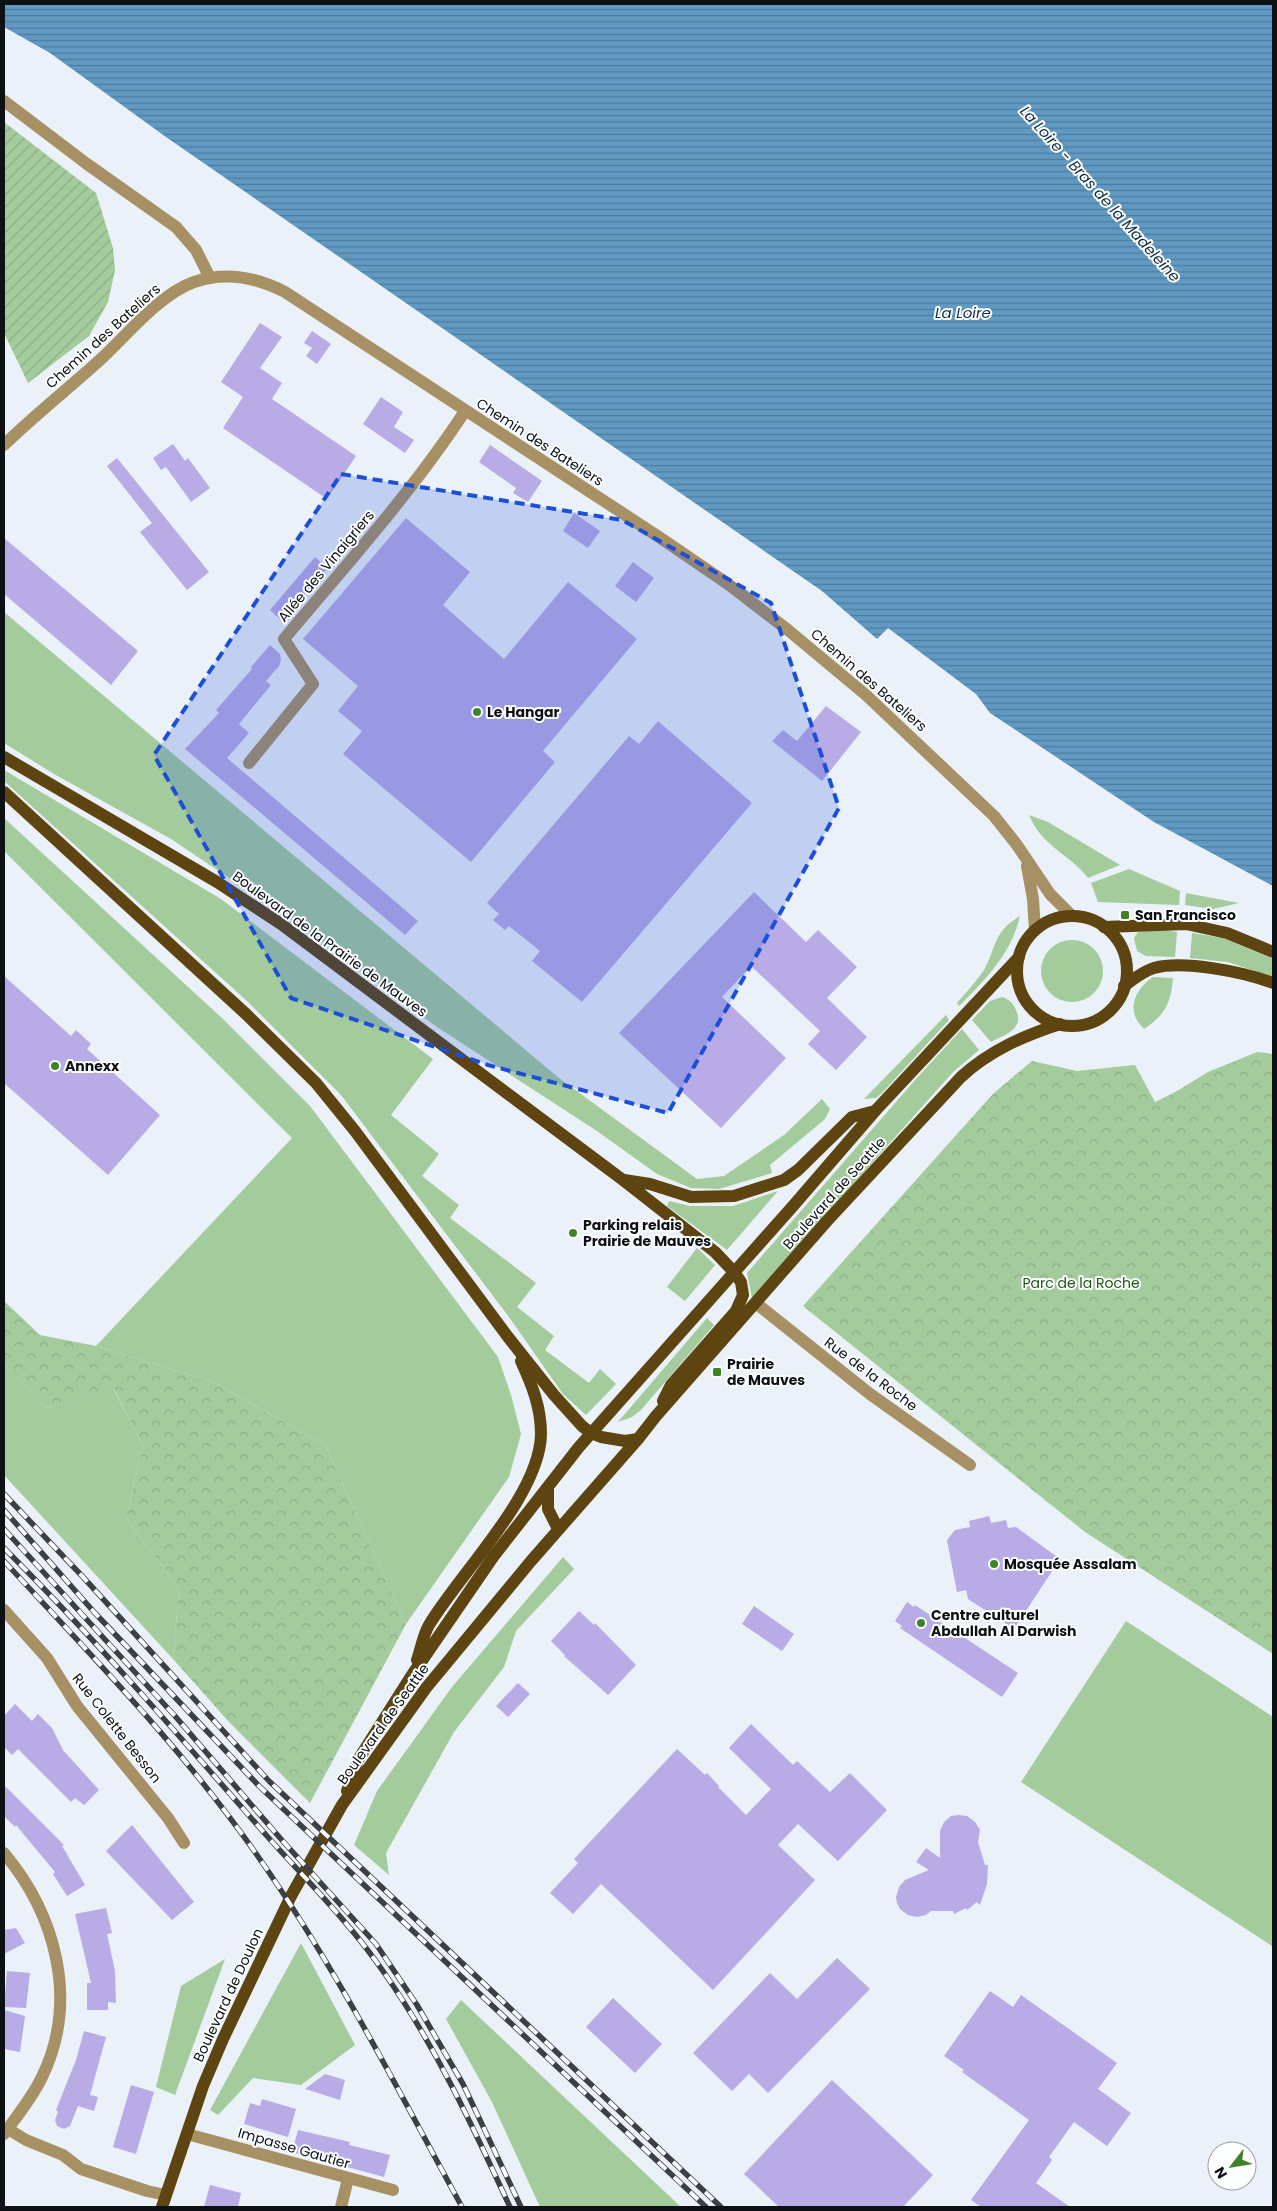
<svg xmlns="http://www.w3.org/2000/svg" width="1277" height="2211" font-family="Poppins,sans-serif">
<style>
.grass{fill:#a3cb9b}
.forest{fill:url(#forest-crowns)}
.garden{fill:url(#garden-furrows)}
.water{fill:url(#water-rules)}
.building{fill:#b8abe6}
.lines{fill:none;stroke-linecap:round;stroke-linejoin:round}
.minor{stroke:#a89065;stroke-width:12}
.major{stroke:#5d4411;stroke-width:12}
.rail-casing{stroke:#3c4043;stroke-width:5.5}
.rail{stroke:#fcfeff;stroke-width:4;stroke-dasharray:11;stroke-linecap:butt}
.marked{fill:#1d4ed8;fill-opacity:0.2;stroke:#1d4ed8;stroke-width:4;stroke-dasharray:10 6;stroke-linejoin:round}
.poi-dot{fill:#408326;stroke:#fcfeff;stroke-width:2}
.labels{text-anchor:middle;stroke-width:4;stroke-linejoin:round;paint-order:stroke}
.street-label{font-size:14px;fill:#0e1113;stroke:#fcfeff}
.poi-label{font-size:14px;font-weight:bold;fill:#0e1113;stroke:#fcfeff;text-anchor:start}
.park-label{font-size:14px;fill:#1f5612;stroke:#fcfeff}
.water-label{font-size:15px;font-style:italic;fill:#122d3e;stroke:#fcfeff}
</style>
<defs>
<pattern id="forest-crowns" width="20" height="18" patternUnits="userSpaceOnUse" patternTransform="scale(1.25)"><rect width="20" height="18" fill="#a3cb9b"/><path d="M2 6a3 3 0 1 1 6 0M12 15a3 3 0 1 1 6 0" fill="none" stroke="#8bad85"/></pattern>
<pattern id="garden-furrows" width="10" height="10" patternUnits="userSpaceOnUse" patternTransform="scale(1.25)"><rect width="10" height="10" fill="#a3cb9b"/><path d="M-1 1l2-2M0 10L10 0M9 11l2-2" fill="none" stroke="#8bad85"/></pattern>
<pattern id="water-rules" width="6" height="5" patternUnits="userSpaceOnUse" patternTransform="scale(1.25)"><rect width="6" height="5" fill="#6099c1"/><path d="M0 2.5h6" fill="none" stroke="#4e7b9c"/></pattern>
</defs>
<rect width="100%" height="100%" fill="#eaf1f8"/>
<g class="grass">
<polygon points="4,612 559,1078 697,1179 724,1176 784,1135 822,1099 830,1109 825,1119 770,1165 772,1173 719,1189 691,1188 657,1174 597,1131 437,1027 302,927 171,839 54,774 4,743"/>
<polygon points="4,770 221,899 433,1059 391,1115 439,1154 422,1176 459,1205 450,1218 536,1283 517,1307 554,1336 545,1350 589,1383 600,1369 616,1384 586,1415 563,1394 509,1317 341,1095 247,1001 4,781"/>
<path d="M1029,815L1048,822L1120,865L1088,878C1069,853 1043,848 1029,815Z"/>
<polygon points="4,818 223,1019 310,1106 498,1357 511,1395 521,1434 509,1477 406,1624 325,1445 213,1382 96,1346 292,1138 4,851"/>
<polygon points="1129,869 1180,891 1179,905 1098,902 1091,883"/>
<polygon points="1186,893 1239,903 1213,909 1185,905"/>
<path d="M1020,916C1011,954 986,979 959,1006L957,1003C966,992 976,982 984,970C997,946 993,932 1020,916Z"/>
<polygon points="1163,930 1177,932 1175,957 1146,956 1137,951 1134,938 1138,932"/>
<polygon points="1192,933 1223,938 1273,959 1273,977 1228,962 1190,958"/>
<circle cx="1072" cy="971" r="31"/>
<path d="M1153,977L1173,978C1171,1003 1165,1015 1144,1029C1125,1011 1134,990 1153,977Z"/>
<path d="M1002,997C1009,999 1013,1003 1016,1010C1025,1029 1004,1035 991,1042L972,1020L990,1001Z"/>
<polygon points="946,1015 949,1020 882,1093 876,1098 864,1099"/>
<polygon points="962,1029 979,1050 953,1072 752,1298 747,1273 916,1079"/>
<polygon points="778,1191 727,1250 667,1206 669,1201 690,1206 733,1206"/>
<polygon points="697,1248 715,1265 685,1301 667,1287"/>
<polygon points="707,1318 714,1325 641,1410 632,1417 618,1422"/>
<polygon points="4,1364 46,1408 113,1388 143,1446 126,1518 179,1589 173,1659 4,1475"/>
<polygon points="563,1557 574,1569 516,1631 504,1667 454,1732 386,1853 389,1875 354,1845 377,1791 452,1687"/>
<polygon points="1126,1621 1273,1717 1272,1946 1021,1782"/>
<polygon points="301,1943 355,2045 301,2085 253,2078 218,2115 210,2110"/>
<polygon points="225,1959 175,2095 156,2087 181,1986"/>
<polygon points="461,2000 681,2207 540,2207 492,2102 446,2019"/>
</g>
<g class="forest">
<polygon points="1257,1052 1273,1054 1273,1654 1085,1532 803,1306 993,1094 1032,1061 1077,1071 1135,1065 1155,1102 1172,1094 1208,1072"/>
<polygon points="4,1301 40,1335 96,1346 213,1382 325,1445 406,1624 310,1803 229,1722 173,1659 179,1589 126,1518 143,1446 114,1389 46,1408 4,1364"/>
</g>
<polygon class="garden" points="4,122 96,193 113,248 115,270 108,302 89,336 28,383 4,333"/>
<polygon class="water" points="4,4 1273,4 1273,886 1154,822 990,713 976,694 888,628 877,639 822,591 166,137 50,53 4,27"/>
<g class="building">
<polygon points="260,323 282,337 260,368 282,383 272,399 356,456 327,499 223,428 243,397 221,382"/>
<polygon points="312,331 331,344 317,364 306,356 312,348 304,343"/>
<polygon points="381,397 403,412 394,427 414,440 405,453 363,424"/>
<polygon points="173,444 185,461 188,458 210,488 191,502 166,467 161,470 153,458"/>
<polygon points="490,445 542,481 528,502 513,493 516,488 479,462"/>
<polygon points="117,458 209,572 187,590 140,532 152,523 107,466"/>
<polygon points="574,513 600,531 588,548 563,531"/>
<polygon points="406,518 470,572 443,605 504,659 568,582 637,639 543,751 555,762 471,862 343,754 362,731 338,711 358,686 303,639"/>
<polygon points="4,538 138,651 111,685 4,594"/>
<polygon points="315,557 328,568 282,621 270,610"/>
<polygon points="633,562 654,578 636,602 615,586"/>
<polygon points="270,645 280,654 281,660 279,666 266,681 271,685 239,724 249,733 227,758 418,921 405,935 185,749 219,713 216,710 252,669 251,667"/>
<polygon points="826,706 861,732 822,781 772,741 783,730 797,741"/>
<polygon points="658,721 752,803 582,1002 532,961 540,951 509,926 505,930 493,920 499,914 487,903 629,736 639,744"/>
<polygon points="754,892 806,942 818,930 857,967 827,998 867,1037 836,1070 808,1044 820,1031 751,966 722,997 786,1058 721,1128 619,1033"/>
<polygon points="4,976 71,1036 76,1030 91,1044 87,1049 160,1115 108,1175 4,1083"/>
<polygon points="989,1516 991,1523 1006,1520 1008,1528 1016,1527 1060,1559 1014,1629 968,1599 966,1590 957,1592 947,1540 955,1530 970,1527 969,1521"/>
<polygon points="907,1602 914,1607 915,1605 1018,1673 1002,1697 900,1628 902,1626 895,1621"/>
<polygon points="754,1606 794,1634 782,1651 742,1624"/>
<polygon points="579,1611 594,1625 595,1623 636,1665 608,1695 564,1656 565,1655 551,1641"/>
<polygon points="518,1683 530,1694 508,1717 496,1706"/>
<polygon points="15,1704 32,1721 38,1714 52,1728 63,1750 99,1790 84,1805 75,1798 71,1802 18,1749 12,1755 4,1747 4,1716"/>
<polygon points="751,1724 793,1765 797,1761 830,1792 850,1773 887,1810 838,1861 798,1824 778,1845 815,1880 713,1990 601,1884 573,1914 550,1893 578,1863 574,1859 677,1749 705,1775 707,1773 719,1786 718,1787 746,1815 771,1789 729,1748"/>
<polygon points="4,1785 64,1845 62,1846 85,1885 67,1896 53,1874 55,1872 16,1825 15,1827 4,1816"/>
<polygon points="958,1815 967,1816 975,1822 980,1830 978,1842 985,1865 988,1865 987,1884 980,1905 977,1902 967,1910 966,1908 954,1914 953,1911 931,1911 926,1915 917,1917 908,1915 900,1909 897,1903 896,1897 899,1887 905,1880 929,1870 916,1862 926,1848 940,1858 940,1831 944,1822 951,1816"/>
<polygon points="132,1825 194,1902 172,1920 106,1851"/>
<polygon points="106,1908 112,1933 107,1934 115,1971 116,2003 108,2002 108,2010 87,2010 87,1983 91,1983 75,1914"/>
<polygon points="16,1928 25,1943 4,1954 4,1930"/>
<polygon points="837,1958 870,1989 768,2093 749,2074 732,2091 693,2053 770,1973 797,1999"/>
<polygon points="7,1971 30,1973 26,2008 4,2007"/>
<polygon points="990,1991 1013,2007 1021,1995 1117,2063 1098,2089 1131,2113 1107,2146 1074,2122 1049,2157 1052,2160 1036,2183 1070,2207 981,2207 971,2200 1029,2120 962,2072 964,2070 944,2056"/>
<polygon points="613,1998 662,2044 635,2073 586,2027"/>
<polygon points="4,2010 25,2016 20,2052 4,2049"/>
<polygon points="84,2031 106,2037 90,2095 98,2097 94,2111 78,2106 70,2126 64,2129 57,2126 55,2120 58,2112 56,2110 76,2060"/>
<polygon points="325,2074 345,2080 340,2100 305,2089"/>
<polygon points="832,2080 933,2175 903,2207 779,2207 744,2174"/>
<polygon points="131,2085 154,2092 136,2154 113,2147"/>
<polygon points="262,2099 296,2109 288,2137 244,2124 250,2103 260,2106"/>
<polygon points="298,2130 350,2142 349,2145 390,2155 384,2177 292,2152"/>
<polygon points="210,2185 241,2193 238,2207 204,2207"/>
</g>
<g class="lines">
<g class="minor">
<polyline points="4,101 87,164 176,227 196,250 210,278"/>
<path d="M4,445C35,415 69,388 101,359C127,335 160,294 194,282C226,271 256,277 285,292L662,539L728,584L788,630L866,695L994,816L1017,845L1050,894L1072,916"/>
<path d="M249,763L313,684L284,639C347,564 412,492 465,411"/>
<polyline points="1027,866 1033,899 1035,930"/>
<polyline points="757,1304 870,1394 970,1465"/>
<polyline points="4,1610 47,1658 77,1706 168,1818 184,1843"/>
<path d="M4,1853C56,1915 79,2001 42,2077C32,2098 17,2116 4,2134"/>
<polyline points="8,2129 26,2140 63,2155 81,2169 147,2191 166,2195"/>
<polyline points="187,2134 393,2190"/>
<polyline points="341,2207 348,2179"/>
</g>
<g class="major">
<polyline points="4,757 217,882 281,924 623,1180 715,1252 734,1272 741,1282 743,1295 736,1311 671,1385 663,1401"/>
<polyline points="4,792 247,1015 316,1083 355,1131 508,1337 554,1395 582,1426 591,1433 601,1437 625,1441 638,1439"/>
<circle cx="1072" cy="971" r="55"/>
<polyline points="1104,927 1186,924 1227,933 1273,952"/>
<path d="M1124,986C1134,979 1143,971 1154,968C1184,960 1244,972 1273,983"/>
<polyline points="624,1180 650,1184 691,1197 734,1196 784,1180 798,1170 852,1117 875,1111"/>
<polyline points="548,1488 548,1509 558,1529"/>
<path d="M417,1660C421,1649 423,1635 429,1625C460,1573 540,1495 541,1434C541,1407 532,1385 521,1361"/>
<polyline points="347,1791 358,1760 412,1675 493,1557 579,1447 793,1206 875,1111 1019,957"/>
<path d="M162,2207L203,2086L223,2039L291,1896L342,1805L426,1688L531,1561L638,1439L656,1416L827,1221L961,1077C989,1051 1023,1036 1060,1024"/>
</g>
<defs>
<g id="rail">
<polyline points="4,1494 83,1577 269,1781 721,2207"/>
<polyline points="4,1510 94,1612 259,1786 706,2207"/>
<polyline points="4,1529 175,1716 280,1838 376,1944 417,2005 463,2084 521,2207"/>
<path d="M4,1548C93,1637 176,1732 259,1827C301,1875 349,1921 385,1974C436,2047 473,2127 510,2207"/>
<path d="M4,1561C91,1655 183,1749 257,1855C335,1966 397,2088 462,2207"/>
</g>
</defs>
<use href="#rail" class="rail-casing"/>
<use href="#rail" class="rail"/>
</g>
<path class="marked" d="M341,474L622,520L771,603L839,808L668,1113L488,1065L291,998L154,755Z"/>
<g class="poi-dot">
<circle cx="477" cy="712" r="5"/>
<rect x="1120" y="910" width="10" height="10" rx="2.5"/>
<circle cx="55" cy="1066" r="5"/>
<circle cx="573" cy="1233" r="5"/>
<rect x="712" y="1367" width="10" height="10" rx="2.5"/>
<circle cx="994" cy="1564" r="5"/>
<circle cx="921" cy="1623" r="5"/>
</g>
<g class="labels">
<g class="street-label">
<text transform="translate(103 336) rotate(-42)" y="5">Chemin des Bateliers</text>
<text transform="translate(540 442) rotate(33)" y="5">Chemin des Bateliers</text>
<text transform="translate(326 566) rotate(-50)" y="5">Allée des Vinaigriers</text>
<text transform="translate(869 680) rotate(41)" y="5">Chemin des Bateliers</text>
<text transform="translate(330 944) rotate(36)" y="5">Boulevard de la Prairie de Mauves</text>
<text transform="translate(834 1193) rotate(-48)" y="5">Boulevard de Seattle</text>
<text transform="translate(871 1374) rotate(37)" y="5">Rue de la Roche</text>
<text transform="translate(383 1724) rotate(-54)" y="5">Boulevard de Seattle</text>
<text transform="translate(117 1728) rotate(52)" y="5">Rue Colette Besson</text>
<text transform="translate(228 1995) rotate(-65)" y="5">Boulevard de Doulon</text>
<text transform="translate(294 2148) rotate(16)" y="5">Impasse Gautier</text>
</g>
<g class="poi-label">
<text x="487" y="717">Le Hangar</text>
<text x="1135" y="920">San Francisco</text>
<text x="65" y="1071">Annexx</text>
<text x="583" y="1230">Parking relais<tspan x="583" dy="16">Prairie de Mauves</tspan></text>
<text x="727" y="1369">Prairie<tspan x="727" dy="16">de Mauves</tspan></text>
<text x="1004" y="1569">Mosquée Assalam</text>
<text x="931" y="1620">Centre culturel<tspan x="931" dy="16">Abdullah Al Darwish</tspan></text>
</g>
<g class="park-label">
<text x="1081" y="1288">Parc de la Roche</text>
</g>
<g class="water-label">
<text transform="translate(1100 194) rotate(48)" y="5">La Loire - Bras de la Madeleine</text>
<text x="963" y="318">La Loire</text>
</g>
</g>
<rect width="1277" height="2211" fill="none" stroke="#0e1113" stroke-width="10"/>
<g transform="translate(1232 2166) rotate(239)"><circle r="24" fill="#fcfeff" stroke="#9d9fa1"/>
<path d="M0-4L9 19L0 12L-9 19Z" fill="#408326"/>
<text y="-8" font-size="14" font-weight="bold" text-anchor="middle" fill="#0e1113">N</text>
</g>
</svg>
